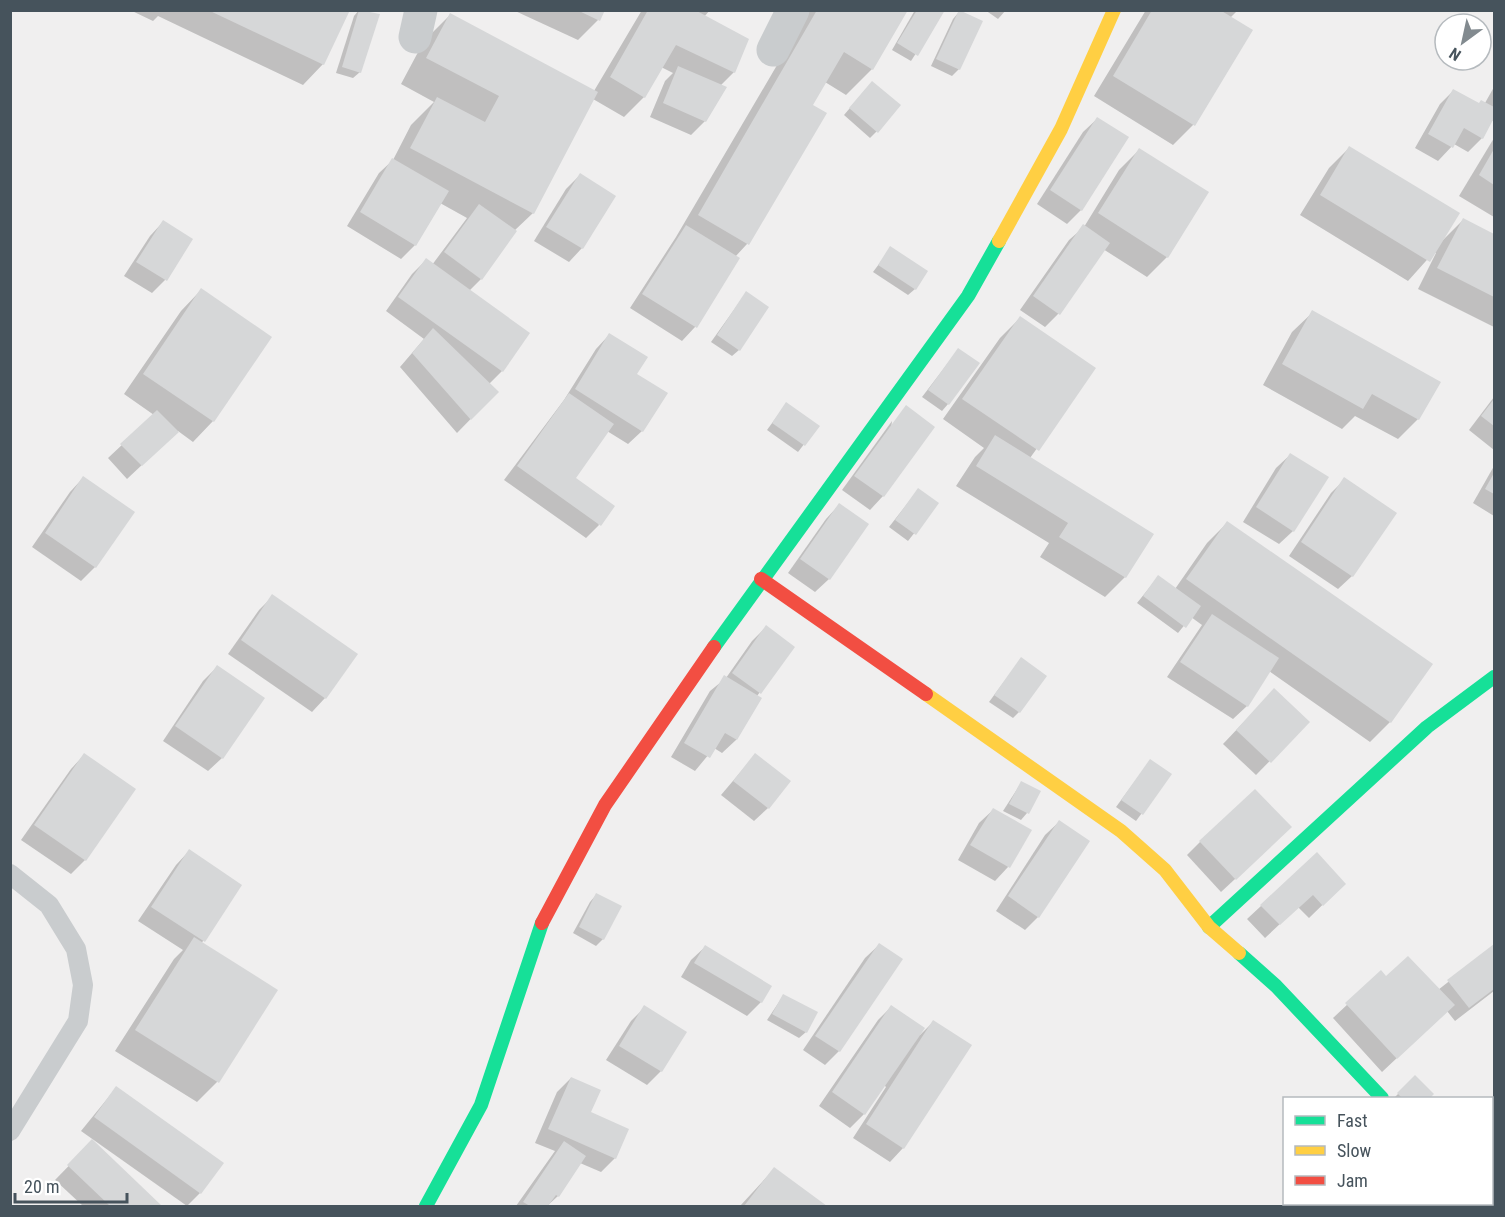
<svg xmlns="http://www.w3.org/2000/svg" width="1505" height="1217" font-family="'Roboto Condensed',sans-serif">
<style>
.shadow{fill:#0003}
.building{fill:#d6d7d8}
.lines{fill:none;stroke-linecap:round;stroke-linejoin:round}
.lane{stroke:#c9ccce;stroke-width:20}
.street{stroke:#c9ccce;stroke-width:33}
.fast{stroke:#16e098;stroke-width:14}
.slow{stroke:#ffcf43;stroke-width:14}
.jam{stroke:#f24e42;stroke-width:14}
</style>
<rect width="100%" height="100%" fill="#f0efef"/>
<g class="shadow">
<polygon points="130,10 348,10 323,64 303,85 158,16 153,21"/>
<polygon points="359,10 378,15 360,72 353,78 336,73 354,16"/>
<polygon points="513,10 603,10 598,20 578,40"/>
<polygon points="642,10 710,10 704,17 734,72 720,86 705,121 691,135 650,117 665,81 673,73 661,67 644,97 624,117 593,99 533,213 514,231 481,279 469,291 502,371 489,384 497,392 457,433 400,367 424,339 386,311 412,274 426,260 432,265 467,218 440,203 415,245 401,259 347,226 379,173 393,160 411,125 434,102 401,84 424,41 450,15 594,91"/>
<polygon points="806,10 906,10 872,69 846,95 825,82 811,105 825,113 747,244 735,257 695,327 682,341 630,308 676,237 780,60"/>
<polygon points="915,10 944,10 911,61 892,50"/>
<polygon points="985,10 1006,10 998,19"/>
<polygon points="1146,10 1238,10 1230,18 1193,125 1173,145 1094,96"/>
<polygon points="959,12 959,69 952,76 931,66 953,19"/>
<polygon points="1494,87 1494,122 1492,120 1482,138 1468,152 1454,144 1438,161 1415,148 1440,104 1453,91 1478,105 1485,103"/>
<polygon points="866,89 877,131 870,138 844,115"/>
<polygon points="1097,119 1126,137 1081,210 1067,224 1037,204 1083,132"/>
<polygon points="1494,138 1494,217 1459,196"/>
<polygon points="1349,148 1442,241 1463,220 1494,236 1494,327 1418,289 1436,253 1434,252 1408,281 1300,215 1329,168"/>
<polygon points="1139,150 1167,257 1147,277 1103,249 1058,314 1045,327 1020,310 1069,240 1084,227 1119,170"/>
<polygon points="580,175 582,248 569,262 534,241 566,189"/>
<polygon points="163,222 165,280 152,293 124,276 150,236"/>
<polygon points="891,248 915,289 908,295 873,272"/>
<polygon points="201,290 213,421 193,442 178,431 127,479 108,458 154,415 124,394 181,311"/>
<polygon points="746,293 739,350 732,356 711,342"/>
<polygon points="1313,312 1418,419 1398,439 1355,416 1342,429 1263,385 1292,332"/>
<polygon points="1020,318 1094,369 1030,458 1125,577 1105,597 1040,557 1049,543 956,486 975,457 984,448 943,419 1000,338"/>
<polygon points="609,335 635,374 642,431 628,444 607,431 574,478 599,525 586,538 504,480 564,400 596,349"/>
<polygon points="958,350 948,404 942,411 922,397"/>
<polygon points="1494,397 1494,450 1469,430"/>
<polygon points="786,404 818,426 798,452 767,430"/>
<polygon points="892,421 883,496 870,510 842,490"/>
<polygon points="1290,455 1293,531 1279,544 1243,522 1276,468"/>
<polygon points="1494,466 1494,516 1473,503"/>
<polygon points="83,478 95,567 81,581 32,547 70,492"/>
<polygon points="1345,479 1352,576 1338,589 1289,556 1331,493"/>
<polygon points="918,490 937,504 908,541 889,527"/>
<polygon points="839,505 829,579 815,592 788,573 826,519"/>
<polygon points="1227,523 1390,722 1370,742 1269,671 1247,706 1233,719 1167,677 1202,625 1191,617 1178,633 1137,603 1158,577 1175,589 1207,543"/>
<polygon points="273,596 325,698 312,712 228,654 259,610"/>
<polygon points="766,627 793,647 757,696 760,698 736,740 722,753 714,748 695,771 671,757 710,691 726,678 752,641"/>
<polygon points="1021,659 1019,712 1013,718 989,702"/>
<polygon points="217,667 222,758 208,771 163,741 203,681"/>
<polygon points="1261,704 1308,722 1256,775 1223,744"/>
<polygon points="84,755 134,790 85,860 71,874 21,840 71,769"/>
<polygon points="755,755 768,808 754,821 721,795"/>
<polygon points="1150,761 1170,775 1136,821 1116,807"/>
<polygon points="1021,783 1027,813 1021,820 1003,811"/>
<polygon points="993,810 1008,867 995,881 958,860 979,823"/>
<polygon points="1059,822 1038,917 1025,930 996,911 1045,835"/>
<polygon points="1276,841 1221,892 1187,855 1200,842"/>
<polygon points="189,851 240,885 201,944 276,991 217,1082 197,1102 115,1051 174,959 183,950 138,921 176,865"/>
<polygon points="1344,884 1309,918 1298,907 1265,938 1247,919 1261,906"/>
<polygon points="596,895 603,939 596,946 573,933 590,902"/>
<polygon points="879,945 901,960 839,1051 825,1065 803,1050 865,958"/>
<polygon points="1494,946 1494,991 1455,1021 1447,1011 1382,1072 1333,1018 1381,973 1386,978 1438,990"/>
<polygon points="705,947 770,986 761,1002 747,1016 681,977 691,960"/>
<polygon points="783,996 806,1032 799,1038 767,1020"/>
<polygon points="645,1007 685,1033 661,1071 647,1085 606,1060 631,1021"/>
<polygon points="891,1007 920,1035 933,1022 903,1148 890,1162 853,1138 886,1087 884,1085 864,1114 850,1128 819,1106 878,1020"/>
<polygon points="1415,1077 1432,1094 1428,1098 1394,1098"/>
<polygon points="571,1078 615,1158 601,1172 580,1163 558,1196 547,1206 516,1206 555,1151 535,1143 557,1092"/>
<polygon points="116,1088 200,1193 187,1206 81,1131"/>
<polygon points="92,1142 160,1206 83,1206 55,1180"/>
<polygon points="774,1169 824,1206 740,1206"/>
</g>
<g class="building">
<polygon points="208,10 350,10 324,65"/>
<polygon points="359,10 380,14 361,73 342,67"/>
<polygon points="577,10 605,10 600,21"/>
<polygon points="648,10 695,10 749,39 735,73 676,45 645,98 610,77"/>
<polygon points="817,10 908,10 873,70 844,52 813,105 827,113 749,245 698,215"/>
<polygon points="917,10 945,10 918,56 897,43"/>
<polygon points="959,10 983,21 960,70 936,59"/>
<polygon points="1152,10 1220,10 1253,30 1195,126 1113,76"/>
<polygon points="450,13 598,92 534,214 410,148 437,97 485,122 499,96 426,58"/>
<polygon points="678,66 727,87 706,122 663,103"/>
<polygon points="872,81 901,105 878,133 849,108"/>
<polygon points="1453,89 1479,103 1481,100 1494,107 1494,118 1483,139 1464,128 1453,148 1428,134"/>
<polygon points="1097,117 1129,137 1082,211 1050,190"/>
<polygon points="1349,146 1460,213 1430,262 1320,195"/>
<polygon points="1139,148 1209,192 1168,258 1098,213"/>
<polygon points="1494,149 1494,185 1479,175"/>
<polygon points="392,158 449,191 416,246 360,212"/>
<polygon points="580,173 616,196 583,249 546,227"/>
<polygon points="479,204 517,231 482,280 444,252"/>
<polygon points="1463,218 1494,234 1494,297 1437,268"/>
<polygon points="163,220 193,239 167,281 136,262"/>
<polygon points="1083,224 1110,243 1060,315 1033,296"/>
<polygon points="686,225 740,258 697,328 642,294"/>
<polygon points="890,246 928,271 916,290 878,265"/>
<polygon points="426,258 530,333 503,372 398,297"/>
<polygon points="201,288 272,337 214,422 143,374"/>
<polygon points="746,291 769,307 740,351 717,335"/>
<polygon points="1312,310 1441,382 1419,420 1372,394 1363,409 1282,364"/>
<polygon points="1020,316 1096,368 1039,451 962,399"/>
<polygon points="433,328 499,392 471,420 412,353"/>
<polygon points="609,333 648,357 637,374 668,393 643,432 575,389"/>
<polygon points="958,348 980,363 949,405 928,390"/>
<polygon points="569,393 614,424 576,478 615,506 601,526 517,466"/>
<polygon points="1494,399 1494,426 1481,416"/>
<polygon points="786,402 820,426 805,446 772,423"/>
<polygon points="906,405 935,427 884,497 854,476"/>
<polygon points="157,410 179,432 142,466 120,444"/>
<polygon points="995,435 1154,534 1126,578 1059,537 1068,523 976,466"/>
<polygon points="1290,453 1329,477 1294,532 1256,507"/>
<polygon points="1494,473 1494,494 1485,489"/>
<polygon points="83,476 135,512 96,568 45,533"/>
<polygon points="1344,477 1397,513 1353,577 1301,542"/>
<polygon points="918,488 939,503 916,535 895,520"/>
<polygon points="839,503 869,524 830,580 800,559"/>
<polygon points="1227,521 1433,664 1391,723 1186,579"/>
<polygon points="1158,575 1201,606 1186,628 1143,596"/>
<polygon points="272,594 358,654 326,699 241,640"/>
<polygon points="1212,614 1279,658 1248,707 1180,662"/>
<polygon points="766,625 795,647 761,694 732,673"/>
<polygon points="1021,657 1047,676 1020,713 994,695"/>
<polygon points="217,665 265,698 223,759 175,726"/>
<polygon points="724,675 762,698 737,740 725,733 710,758 684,743"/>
<polygon points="1274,688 1310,722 1271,763 1236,730"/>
<polygon points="84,753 136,789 86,861 34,825"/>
<polygon points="755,753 791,781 769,809 733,781"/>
<polygon points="1150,759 1172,774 1143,815 1121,800"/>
<polygon points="1021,781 1041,791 1029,814 1009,804"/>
<polygon points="1255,789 1292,827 1236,880 1199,841"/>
<polygon points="993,808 1032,830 1010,868 970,845"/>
<polygon points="1059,820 1090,841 1039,918 1008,896"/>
<polygon points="189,849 242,885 205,942 151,907"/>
<polygon points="1317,852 1346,884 1323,906 1313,895 1280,925 1260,905"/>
<polygon points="596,893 622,906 604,940 579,927"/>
<polygon points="194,937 278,990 219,1083 135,1030"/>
<polygon points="879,943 903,959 840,1052 815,1036"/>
<polygon points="1494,944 1494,989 1469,1008 1447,980"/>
<polygon points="705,945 772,986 762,1003 694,963"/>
<polygon points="1408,956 1455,1005 1397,1059 1345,1003 1381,970 1386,976"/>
<polygon points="783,994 818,1012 807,1033 772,1014"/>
<polygon points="644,1005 687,1032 662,1072 619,1046"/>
<polygon points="891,1005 925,1028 865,1115 832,1092"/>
<polygon points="933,1020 972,1045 904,1149 866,1124"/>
<polygon points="1415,1075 1434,1094 1430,1098 1402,1098 1397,1093"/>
<polygon points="571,1077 601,1090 591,1112 629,1129 616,1159 548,1129"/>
<polygon points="116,1086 224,1163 201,1194 94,1117"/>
<polygon points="92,1139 162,1206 110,1206 67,1165"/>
<polygon points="564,1141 586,1156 559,1197 556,1195 548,1206 530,1206 523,1202"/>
<polygon points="774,1167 827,1206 744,1206"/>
</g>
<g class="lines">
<polyline class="lane" points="10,874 49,905 76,949 83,985 78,1021 10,1131"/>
<g class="street">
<polyline points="415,37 421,10"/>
<polyline points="773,50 793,10"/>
<polyline points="1491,1204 1494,1206"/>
</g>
<g class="fast">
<polyline points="714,647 968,296 999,241"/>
<polyline points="1209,927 1427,727 1494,677"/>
<polyline points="1239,953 1276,986 1382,1098"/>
<polyline points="426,1206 481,1105 542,923"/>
</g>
<g class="slow">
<polyline points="999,241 1061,129 1114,10"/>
<polyline points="926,694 1121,831 1165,870 1209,927 1239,953"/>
</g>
<g class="jam">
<polyline points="761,579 926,694"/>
<polyline points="542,923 605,805 714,647"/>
</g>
</g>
<rect width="1505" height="1217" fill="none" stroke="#46535c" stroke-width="24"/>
<rect x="1283" y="1097" width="210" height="108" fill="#ffffff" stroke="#b5babe" stroke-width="1.5"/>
<rect x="1295" y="1116" width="30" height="9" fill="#16e098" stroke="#b5babe" stroke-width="1.5"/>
<text x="1337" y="1127" font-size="18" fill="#46535c">Fast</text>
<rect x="1295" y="1146" width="30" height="9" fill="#ffcf43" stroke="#b5babe" stroke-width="1.5"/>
<text x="1337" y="1157" font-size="18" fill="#46535c">Slow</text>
<rect x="1295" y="1176" width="30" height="9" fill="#f24e42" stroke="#b5babe" stroke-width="1.5"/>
<text x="1337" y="1187" font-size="18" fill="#46535c">Jam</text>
<g transform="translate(1463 42) rotate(213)"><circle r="28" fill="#ffffff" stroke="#b5babe" stroke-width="1.5"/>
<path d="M0-4.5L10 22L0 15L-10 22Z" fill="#828a8f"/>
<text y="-9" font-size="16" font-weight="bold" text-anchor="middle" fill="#46535c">N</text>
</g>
<path d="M15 1193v9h112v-9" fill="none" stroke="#46535c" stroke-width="3"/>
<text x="24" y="1193" font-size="18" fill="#46535c" stroke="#ffffff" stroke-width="4.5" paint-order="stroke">20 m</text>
</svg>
